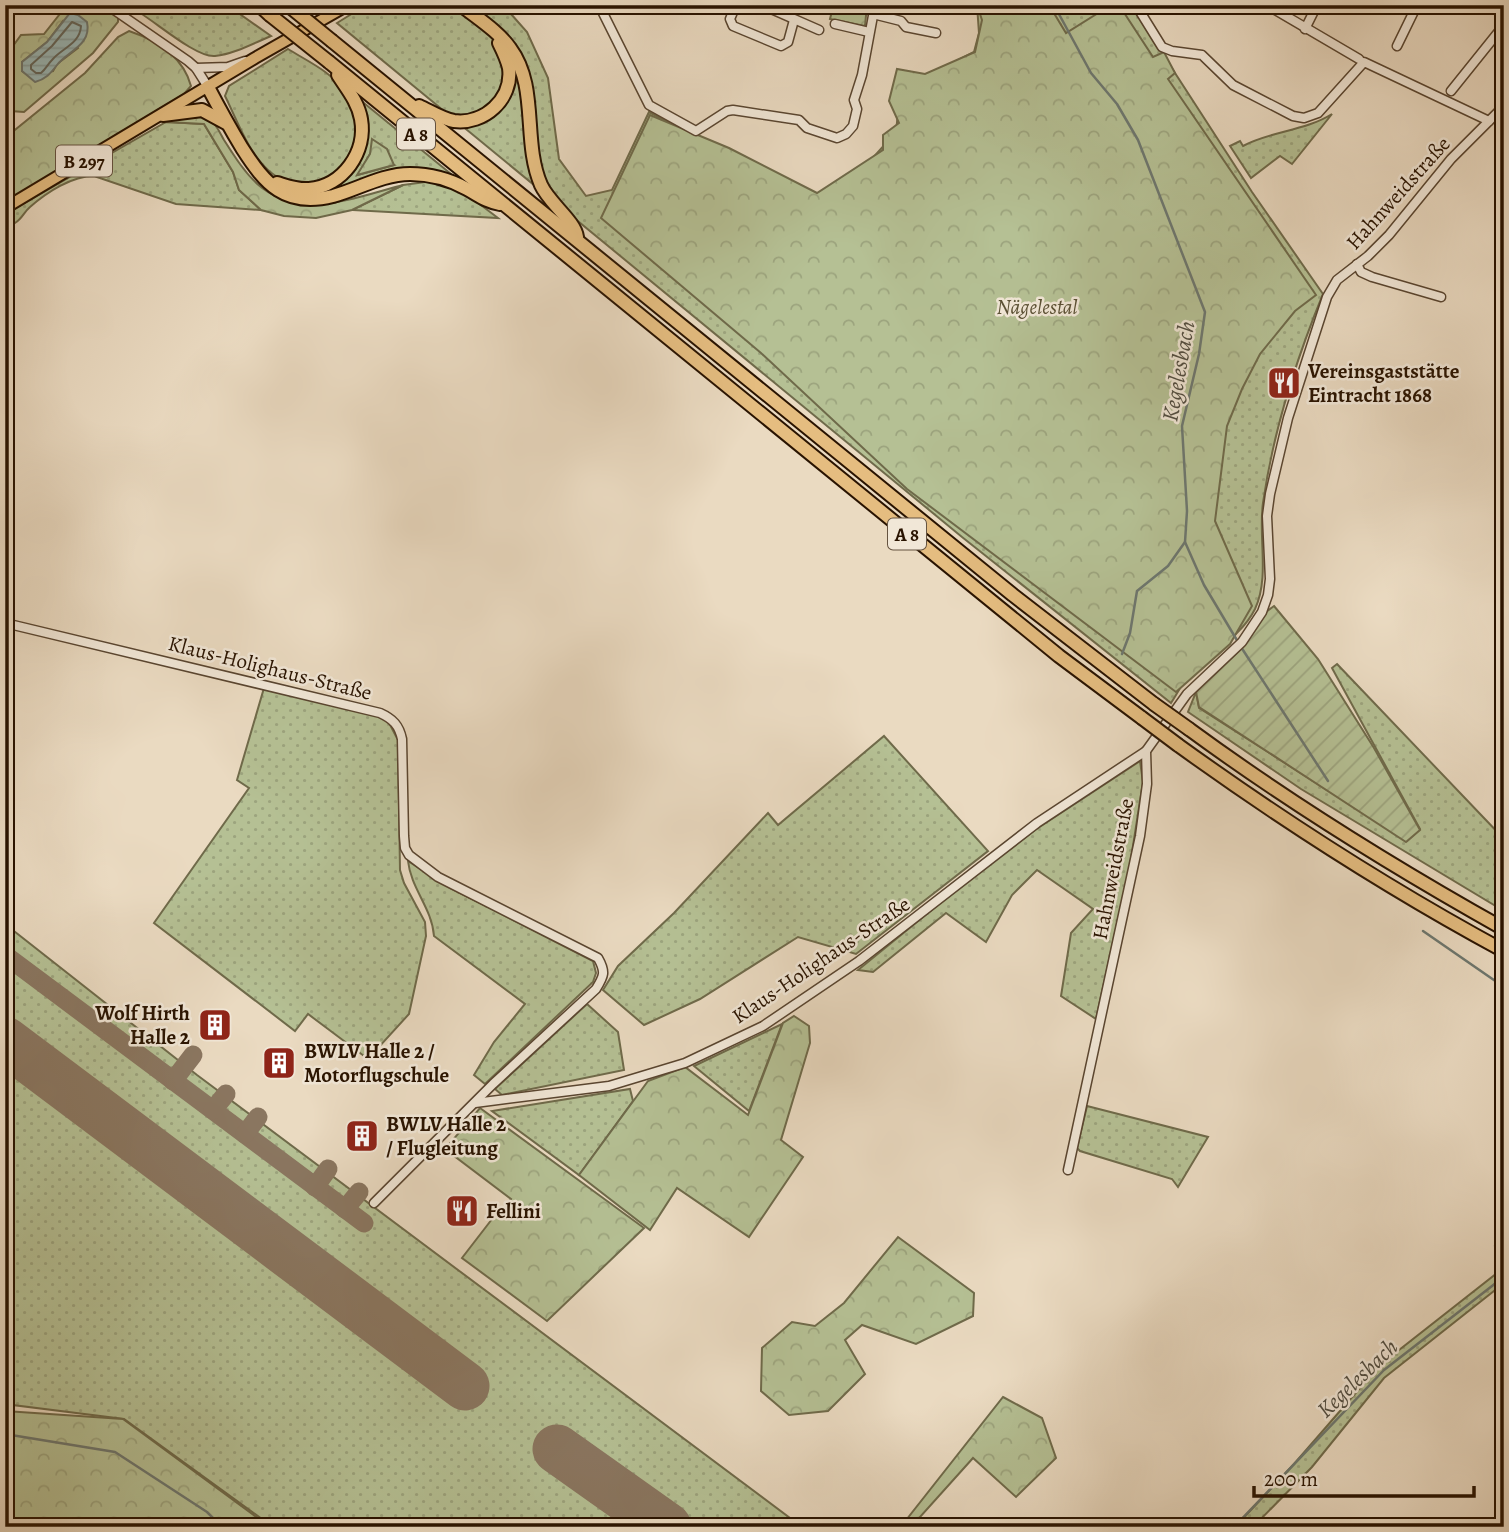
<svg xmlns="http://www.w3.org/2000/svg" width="1509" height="1532" font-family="Alegreya,serif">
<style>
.grass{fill:url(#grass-dots);stroke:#6f6a4a;stroke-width:2;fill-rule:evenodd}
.forest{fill:url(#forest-crowns);stroke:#6f6a4a;stroke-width:2;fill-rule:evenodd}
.garden{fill:url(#garden-furrows);stroke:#6f6a4a;stroke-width:2}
.water{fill:url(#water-rules);stroke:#6d776f;stroke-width:2}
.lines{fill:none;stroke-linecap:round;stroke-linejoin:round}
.shore{stroke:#62665c;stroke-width:2}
.stream{stroke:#6d776f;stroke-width:2.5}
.taxiway{stroke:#8a7660;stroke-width:19}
.runway{stroke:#8a7660;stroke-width:49}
.minor-casing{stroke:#594530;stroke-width:11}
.major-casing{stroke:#291300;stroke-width:14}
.highway-casing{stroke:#291300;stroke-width:16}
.minor{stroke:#f1e7d7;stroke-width:8}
.major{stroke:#e5bd80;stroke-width:10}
.highway{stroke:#e5bd80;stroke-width:12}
.highway-bridge-casing{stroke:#291300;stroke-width:16;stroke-linecap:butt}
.highway-bridge{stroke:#e5bd80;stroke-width:12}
.labels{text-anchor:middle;stroke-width:5;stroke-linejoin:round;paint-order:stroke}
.shield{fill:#f1e7d7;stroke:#655340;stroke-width:2}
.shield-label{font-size:19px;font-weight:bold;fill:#291300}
.street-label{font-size:21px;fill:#291300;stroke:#f1e7d7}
.park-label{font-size:21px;font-style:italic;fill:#5a5034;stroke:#f1e7d7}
.poi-label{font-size:21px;font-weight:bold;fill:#291300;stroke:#f1e7d7;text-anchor:start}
.water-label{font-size:23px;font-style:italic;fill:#514d41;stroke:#f1e7d7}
</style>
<defs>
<pattern id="grass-dots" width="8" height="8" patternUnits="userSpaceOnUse" patternTransform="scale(1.75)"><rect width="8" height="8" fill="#b5c094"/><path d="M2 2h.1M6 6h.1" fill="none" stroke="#9ca47e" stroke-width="1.8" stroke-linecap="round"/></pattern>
<pattern id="forest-crowns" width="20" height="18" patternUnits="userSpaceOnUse" patternTransform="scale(1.75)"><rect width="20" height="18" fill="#b5c094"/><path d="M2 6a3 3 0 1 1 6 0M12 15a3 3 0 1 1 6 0" fill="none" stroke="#9ca47e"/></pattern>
<pattern id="garden-furrows" width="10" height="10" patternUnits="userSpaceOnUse" patternTransform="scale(1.75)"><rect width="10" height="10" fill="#b5c094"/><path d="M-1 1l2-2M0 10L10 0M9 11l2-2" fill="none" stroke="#9ca47e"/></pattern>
<pattern id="water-rules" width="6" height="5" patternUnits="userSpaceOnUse" patternTransform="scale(1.75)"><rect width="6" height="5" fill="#9ab9b9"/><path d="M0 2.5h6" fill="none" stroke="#859e9d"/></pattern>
</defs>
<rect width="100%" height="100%" fill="#eadac1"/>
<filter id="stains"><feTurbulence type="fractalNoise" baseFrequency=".00286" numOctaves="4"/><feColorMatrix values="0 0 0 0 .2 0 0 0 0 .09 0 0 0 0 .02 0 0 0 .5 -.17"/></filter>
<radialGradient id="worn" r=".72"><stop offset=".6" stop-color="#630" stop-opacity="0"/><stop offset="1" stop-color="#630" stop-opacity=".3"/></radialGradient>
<g class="grass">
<path d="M150,5H227L271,36C254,43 234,54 215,56C197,58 157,23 140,13Z"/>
<path d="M366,5H503L527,32L548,78L559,159L586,196L612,190L649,112L815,201L871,160L896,132L902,73L925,77L974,52L979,33L977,5H1090L1098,17L1114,5H1131L1252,192L1323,294C1296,360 1273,432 1263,503C1258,537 1270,577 1255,609C1240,639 1209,651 1188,676C1182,684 1177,694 1171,703L962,537L337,23Z"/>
<path d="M288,49C307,61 332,72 344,91C386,151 316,214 268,170C248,152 237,120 225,96L229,86Z"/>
<path d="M359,99L451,174V176L428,170L318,194L303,191L356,163ZM370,154L394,165L358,175Z"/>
<path d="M1332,114L1292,164L1280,156L1251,178L1230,146L1240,141L1243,146C1271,131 1305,131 1332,114Z"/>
<path d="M166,122L204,124L233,172L239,190L261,210L176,204L94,176C72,176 47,192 30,207C24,212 22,219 15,223L9,221L7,213Z"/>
<polygon points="433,181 465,193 498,218 352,210 403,185"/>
<polygon points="1337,664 1504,839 1504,911 1301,789 1188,712 1196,692 1199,708 1407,841 1420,829 1332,668"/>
<polygon points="264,688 377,715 388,721 398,740 400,870 404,883 425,922 426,936 409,1014 368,1059 308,1014 295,1031 154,923 249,788 237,780"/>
<polygon points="884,736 988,851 856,954 798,937 700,999 644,1025 603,990 618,966 674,913 768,813 778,825"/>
<polygon points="1140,761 1143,782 1130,865 1096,1019 1061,996 1071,933 1093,909 1037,870 1012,895 986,942 946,913 873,972 858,970 971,878 1035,830"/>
<path d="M408,861L450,888L593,961L596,973L593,982L485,1084L474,1075L494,1042L525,1004L434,936C432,908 411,889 408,861Z"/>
<polygon points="5,924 197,1075 802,1527 273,1527 124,1419 5,1404"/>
<polygon points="587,1004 618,1032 624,1070 502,1095 495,1089"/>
<polygon points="782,1024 749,1111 694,1066"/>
<polygon points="630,1089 633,1101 579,1175 492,1111"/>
<polygon points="1087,1106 1208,1137 1178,1187 1172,1179 1080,1151 1077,1148"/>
<polygon points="1495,1247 1504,1252 1504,1283 1384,1378 1312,1467 1253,1527 1235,1527 1294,1464 1380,1365 1497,1273"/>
</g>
<g class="forest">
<path d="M67,5H101L118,16V22L93,53L24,112L10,111L5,105V57L21,35L44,34ZM63,21L78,48L57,64L53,71L29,76L22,71V62L47,42Z"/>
<polygon points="831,5 867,5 865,26 830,19 833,7"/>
<polygon points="977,5 1049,5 1066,33 1111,5 1119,5 1153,57 1164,52 1175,73 1168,79 1316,295 1295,311 1260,354 1242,389 1227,426 1215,521 1252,606 1230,644 1176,692 907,489 761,353 601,218 650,115 729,148 817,193 883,150 883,135 899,123 889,101 897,69 925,74 975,52 982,20"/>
<path d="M129,31C156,40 183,56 191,86L184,94L5,202V138L85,73L118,37Z"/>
<path d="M188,114C196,115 202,114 209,119C216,123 220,133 224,140C247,176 263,201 309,204C337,206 376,192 403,185L352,210L316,218L284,216L261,210L239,190L233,172L204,124L166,122Z"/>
<polygon points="372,139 387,149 394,165 357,175 370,154"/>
<polygon points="794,1016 809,1026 810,1043 781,1140 803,1157 749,1237 677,1188 650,1230 579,1175 648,1081 685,1067 748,1115 783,1023"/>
<polygon points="480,1108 644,1228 547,1321 462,1258 499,1210 502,1212 511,1199 445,1149"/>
<polygon points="898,1237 974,1293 973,1316 916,1344 862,1325 845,1340 865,1374 828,1411 789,1415 761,1391 762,1348 792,1322 815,1326 844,1303"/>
<polygon points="1003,1397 1042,1418 1056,1458 1016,1497 973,1458 911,1527 903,1524"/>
<polygon points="5,1411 123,1419 270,1527 5,1527"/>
</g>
<polygon class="garden" points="1274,606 1318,659 1374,748 1420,830 1406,842 1199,707 1196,692 1244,646 1266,612"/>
<path class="water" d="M70,13L78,15L87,22C92,45 68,51 57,65C50,74 46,79 35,82L22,71V62L47,42Z"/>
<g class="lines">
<path class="shore" d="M72,22L81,26C80,44 62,48 52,60C48,64 46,69 41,73H36L31,69V65L52,46Z"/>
<g class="stream">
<polyline points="1054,5 1091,73 1117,104 1138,140 1205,312 1199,354 1182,426 1187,511 1185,542 1204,585 1241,647 1328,781"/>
<polyline points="1122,654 1130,633 1137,591 1168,566 1185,542"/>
<polyline points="1423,931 1504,987"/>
<polyline points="5,1434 115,1452 207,1512 222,1527"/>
<polyline points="1234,1527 1384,1370 1501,1279 1504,1260"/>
</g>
<g class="taxiway">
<polyline points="5,955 364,1223"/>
<polyline points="173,1081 193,1055"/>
<polyline points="213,1110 226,1094"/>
<polyline points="245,1134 258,1117"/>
<polyline points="315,1187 328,1169"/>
<polyline points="345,1209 359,1192"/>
</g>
<g class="runway">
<polyline points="5,1041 465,1386"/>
<polyline points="557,1449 667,1527"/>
</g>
<defs>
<g id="minor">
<polyline points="107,5 188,61 196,68 208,87"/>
<polyline points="599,5 649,105 696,131 727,111 733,110 799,120 807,128 837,138 846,134 853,126 857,109 854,100 862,75 875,5"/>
<polyline points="736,5 730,19 733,26 781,46 788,42 794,20"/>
<polyline points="762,5 819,30"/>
<polyline points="1136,5 1162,47 1172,51 1202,55 1233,85 1293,116 1304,118 1318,113 1364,62 1489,121"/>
<polyline points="1267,5 1359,59"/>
<polyline points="1489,5 1504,12"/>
<polyline points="873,14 901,21 906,27 936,33"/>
<polyline points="835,24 869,32"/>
<polyline points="1305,29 1317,5"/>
<polyline points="1397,46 1417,5"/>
<polyline points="196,68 228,67 245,61"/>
<polyline points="1451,91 1504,25"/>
<polyline points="1357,264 1361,272 1372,277 1441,297"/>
<path d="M5,623L380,713C393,719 399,725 402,739L404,836L405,848L409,855L438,877L598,958C606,972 604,976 596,989L493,1084L374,1203"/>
<polyline points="475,1103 609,1086 685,1063 763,1026 859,961 1037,823 1146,751"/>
<polyline points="1068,1170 1140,836 1147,784 1146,751 1187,694 1242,642 1262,612 1268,595 1270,579 1267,516 1270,494 1288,418 1327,297 1337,280 1368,256 1389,235 1451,159 1504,106"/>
</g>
<polyline id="major" points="5,208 255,58 348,5"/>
<g id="highway">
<polyline points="259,5 270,15"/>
<path d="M461,5C477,18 498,31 510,48C539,87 522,141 541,185C549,203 575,221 577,237"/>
<polyline points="332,41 1013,595 1154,704"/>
<polyline points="329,62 1059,656 1142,718"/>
<path d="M208,87C219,108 230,128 242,148C265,184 285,208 333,196C358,189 383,174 410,174C430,174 449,179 467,189C480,196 485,201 500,204"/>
<path d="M419,106C430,111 442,119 454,121C484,125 513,99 509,68C507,59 503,51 499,43"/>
<polyline points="163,115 202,110 226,123"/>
<path d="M277,183C287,186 297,190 309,189C343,186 367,152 361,119C358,102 347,89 338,75"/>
<path d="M1189,729C1290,803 1395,868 1504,929"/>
<path d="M1178,745C1282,820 1391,890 1504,951"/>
</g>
</defs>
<use href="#minor" class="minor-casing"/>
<use href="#major" class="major-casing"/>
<use href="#highway" class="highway-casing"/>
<use href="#minor" class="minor"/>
<use href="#major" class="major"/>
<use href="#highway" class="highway"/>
<defs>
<g id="highway-bridge">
<polyline points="289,6 332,41"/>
<polyline points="270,15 329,62"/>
<polyline points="1154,704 1189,729"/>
<polyline points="1142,718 1178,745"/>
</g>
</defs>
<use href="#highway-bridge" class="highway-bridge-casing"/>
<use href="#highway-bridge" class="highway-bridge"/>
</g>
<defs>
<symbol id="restaurant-square" viewBox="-11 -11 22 22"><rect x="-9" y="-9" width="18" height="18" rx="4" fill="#8f2418" stroke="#f1e7d7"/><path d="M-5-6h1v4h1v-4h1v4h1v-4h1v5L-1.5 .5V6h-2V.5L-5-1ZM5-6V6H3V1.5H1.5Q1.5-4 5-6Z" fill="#fff"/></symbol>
<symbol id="building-square" viewBox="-11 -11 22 22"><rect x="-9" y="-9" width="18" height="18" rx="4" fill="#8f2418" stroke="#f1e7d7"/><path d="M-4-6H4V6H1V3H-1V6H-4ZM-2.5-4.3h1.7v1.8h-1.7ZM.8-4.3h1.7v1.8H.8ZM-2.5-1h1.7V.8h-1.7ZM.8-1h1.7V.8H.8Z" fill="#fff"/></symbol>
</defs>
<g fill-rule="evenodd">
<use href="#restaurant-square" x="1265" y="364" width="38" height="38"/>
<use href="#building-square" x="196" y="1006" width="38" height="38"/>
<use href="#building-square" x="260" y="1044" width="38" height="38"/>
<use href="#building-square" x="343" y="1117" width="38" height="38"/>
<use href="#restaurant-square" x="443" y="1192" width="38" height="38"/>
</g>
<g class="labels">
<g class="shield">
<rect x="397" y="118.5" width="38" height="31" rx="5"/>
<rect x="56" y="145.5" width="56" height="31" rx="5"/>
<rect x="888" y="518.5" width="38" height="31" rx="5"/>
</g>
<g class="shield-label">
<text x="416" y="141">A 8</text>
<text x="84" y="168">B 297</text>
<text x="907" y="541">A 8</text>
</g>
<g class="street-label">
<text transform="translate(1398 193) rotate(-48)" y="7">Hahnweidstraße</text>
<text transform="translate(270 668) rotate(14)" y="7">Klaus-Holighaus-Straße</text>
<text transform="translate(1113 869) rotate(-79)" y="7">Hahnweidstraße</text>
<text transform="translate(821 960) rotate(-34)" y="7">Klaus-Holighaus-Straße</text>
</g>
<g class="park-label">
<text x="1037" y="314">Nägelestal</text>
</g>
<g class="poi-label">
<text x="1308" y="378">Vereinsgaststätte<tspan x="1308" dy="24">Eintracht 1868</tspan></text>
<text x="190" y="1020" text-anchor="end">Wolf Hirth<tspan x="190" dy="24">Halle 2</tspan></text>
<text x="304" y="1058">BWLV Halle 2 /<tspan x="304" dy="24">Motorflugschule</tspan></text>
<text x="386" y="1131">BWLV Halle 2<tspan x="386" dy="24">/ Flugleitung</tspan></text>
<text x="486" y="1218">Fellini</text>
</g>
<g class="water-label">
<text transform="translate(1178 371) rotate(-80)" y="8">Kegelesbach</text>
<text transform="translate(1357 1378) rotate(-44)" y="8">Kegelesbach</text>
</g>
</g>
<rect width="1509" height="1532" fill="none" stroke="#eadac1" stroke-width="28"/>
<rect x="7" y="7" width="1495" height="1518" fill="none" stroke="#291300" stroke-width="3.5"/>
<rect x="14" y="14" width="1481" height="1504" fill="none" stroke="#291300" stroke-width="2"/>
<path d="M1254 1486v10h220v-10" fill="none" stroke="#291300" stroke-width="3.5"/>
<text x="1264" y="1486" font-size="21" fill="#291300" stroke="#f1e7d7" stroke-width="5" paint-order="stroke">200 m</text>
<rect width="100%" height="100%" filter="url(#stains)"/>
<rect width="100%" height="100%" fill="url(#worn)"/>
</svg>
